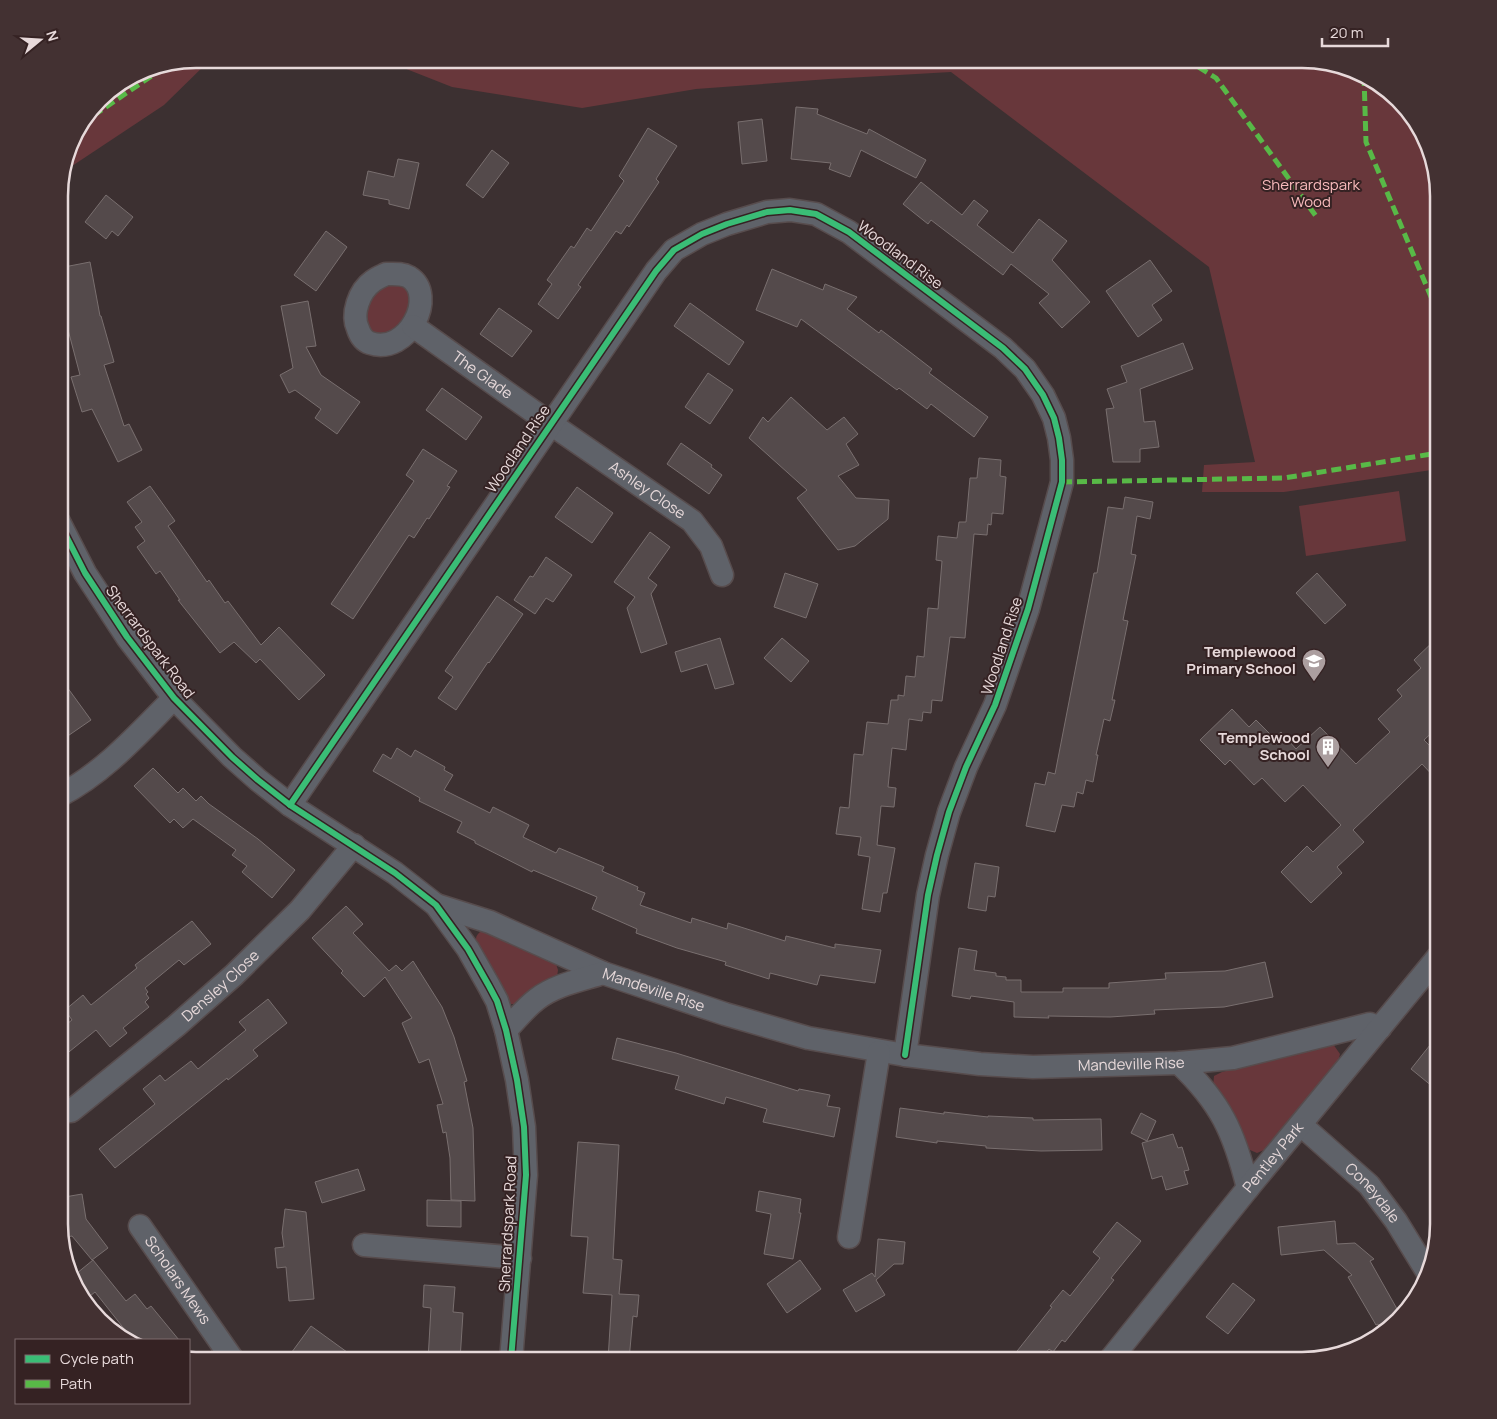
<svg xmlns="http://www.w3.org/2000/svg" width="1497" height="1419" font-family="Manrope,sans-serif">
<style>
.green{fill:#68373b}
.building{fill:#544a4b;stroke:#796f6f}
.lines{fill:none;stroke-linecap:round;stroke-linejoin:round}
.minor-casing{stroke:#574c4d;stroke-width:25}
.minor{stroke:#5f6269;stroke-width:22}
.quiet{stroke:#58b947;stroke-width:5;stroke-dasharray:10 5;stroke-linecap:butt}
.cycleway-casing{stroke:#352223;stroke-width:9}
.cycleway{stroke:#3abd76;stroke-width:6}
.labels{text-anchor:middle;stroke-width:4;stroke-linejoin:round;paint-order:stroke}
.park-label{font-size:15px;fill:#f8babc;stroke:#352223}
.street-label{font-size:15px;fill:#e7d9da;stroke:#352223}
.poi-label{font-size:15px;font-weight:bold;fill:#e7d9da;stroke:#352223;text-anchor:end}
.rim{fill:none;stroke:#e7d9da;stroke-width:2.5}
</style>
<rect width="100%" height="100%" fill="#3c3031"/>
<g class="green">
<polygon points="196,59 211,59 164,105 63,172 73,135 103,96 149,68"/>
<polygon points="381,59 1310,59 1354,69 1398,99 1428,143 1438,187 1438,469 1284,492 1202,492 1204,465 1255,462 1209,267 951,72 829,79 696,89 582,108 452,87"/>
<polygon points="392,280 413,290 408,320 386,338 369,335 362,306 367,294"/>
<polygon points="1399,491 1406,541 1306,556 1299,506"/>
<path d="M483,930L555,961L558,970L557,977L517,1004H511L504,998L476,946C475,938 476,934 483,930Z"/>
<polygon points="1333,1044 1340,1054 1338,1062 1269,1148 1257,1153 1250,1150 1213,1087 1214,1076 1222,1072 1312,1048"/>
</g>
<g class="building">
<polygon points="796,107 818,109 817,114 867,134 869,129 926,160 916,178 861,150 850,177 829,169 831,163 791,159"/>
<polygon points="762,119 767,161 742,164 738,122"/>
<polygon points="648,128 677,146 656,179 659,182 629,227 627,225 621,234 616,231 578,285 581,287 558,319 538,304 552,284 547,280 571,246 574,248 587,228 591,231 624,181 619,176"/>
<polygon points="492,150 509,163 483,198 466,185"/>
<polygon points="398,159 419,163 409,209 389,204 389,200 363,195 368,171 394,177"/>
<polygon points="921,182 962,215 974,200 988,211 977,225 1013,253 1039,219 1067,241 1052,260 1090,302 1062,328 1039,303 1049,294 1011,264 1003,275 931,220 928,224 903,204"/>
<polygon points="106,195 133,217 118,236 112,231 106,239 85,222"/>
<polygon points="326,231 347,247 316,291 294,275"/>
<polygon points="1150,260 1172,291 1152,305 1162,320 1138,337 1106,291"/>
<polygon points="90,262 100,316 101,316 114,362 104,365 124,426 129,424 142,450 118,462 92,409 82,412 71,377 80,375 62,307 59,307 59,268"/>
<polygon points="772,269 823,290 825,284 857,297 847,309 879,333 881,330 910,352 932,369 929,373 988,417 974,437 931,404 927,409 899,388 897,390 801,319 797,327 756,310"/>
<polygon points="308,301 316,346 306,347 321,375 360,402 337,434 315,418 321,409 295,390 289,393 280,375 293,368 281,306"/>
<polygon points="690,303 744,342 729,365 674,326"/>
<polygon points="499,308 532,331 512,357 480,334"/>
<polygon points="1183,343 1193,369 1140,389 1144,422 1155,421 1159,447 1140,449 1140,462 1113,462 1106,409 1114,408 1107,389 1127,382 1121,366"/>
<polygon points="708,373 733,390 710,424 685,407"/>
<polygon points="442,388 482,417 466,440 426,410"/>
<polygon points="791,397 827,430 844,417 858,434 846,444 859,465 838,476 856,498 889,500 888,519 855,546 838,550 797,498 807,490 749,438 763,417 768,422"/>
<polygon points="681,443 712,465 711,467 722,475 709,494 667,464"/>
<polygon points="423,449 457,471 447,486 450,487 429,519 427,518 414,538 409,535 353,619 331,604 414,481 406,475"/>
<polygon points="979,458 1001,460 1000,476 1006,477 1003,514 992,513 991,525 988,524 987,535 974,534 965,638 950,637 942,701 932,700 931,713 923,712 922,721 909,719 906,750 892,748 888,787 896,788 894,807 881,806 877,845 895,848 887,893 883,893 880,912 862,909 870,857 858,855 861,837 836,834 840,807 849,808 854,754 863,755 867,722 888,724 891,700 898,700 898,695 904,696 906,676 915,677 917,656 924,657 928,608 938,609 942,561 936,560 938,536 957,538 959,522 966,522 970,478 977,478"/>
<polygon points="150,486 175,521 168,526 207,582 209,580 225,603 228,601 261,645 279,627 325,675 299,700 260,659 256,663 234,642 220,653 178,600 180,600 160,571 156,574 137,547 145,541 135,527 142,522 127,502"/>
<polygon points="577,487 613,513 592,543 555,517"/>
<polygon points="1125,497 1153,502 1150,519 1137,516 1131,554 1136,555 1123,620 1128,621 1112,700 1115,700 1110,721 1104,719 1096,755 1098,755 1093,782 1086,780 1083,794 1077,792 1074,807 1062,805 1055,832 1026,826 1035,783 1045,785 1048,772 1055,774 1094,573 1097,573 1108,507 1123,509"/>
<polygon points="650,532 670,547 648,578 657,585 651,594 667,644 641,653 627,608 635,597 614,582"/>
<polygon points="546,557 572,575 553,602 546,598 535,614 514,600 530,576 533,577"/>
<polygon points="785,573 818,584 806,618 774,607"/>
<polygon points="1317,573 1346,605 1325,624 1296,593"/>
<polygon points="497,596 523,614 489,663 488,662 456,710 438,698 453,677 445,671"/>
<polygon points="1438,637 1438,727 1424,740 1438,754 1438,781 1422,764 1353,830 1364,842 1337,867 1342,873 1311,903 1281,872 1307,846 1313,852 1341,825 1303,785 1285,802 1262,778 1254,785 1230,760 1225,765 1200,740 1232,709 1249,727 1256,720 1274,738 1281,732 1296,749 1320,727 1356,764 1390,732 1378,719 1402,696 1397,690 1421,668 1414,660"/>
<polygon points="720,638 734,684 715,689 707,664 681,672 675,652"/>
<polygon points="782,638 809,661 791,682 764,658"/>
<polygon points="59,676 91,720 59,742"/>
<polygon points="397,748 411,757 415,750 445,767 444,770 453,775 444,790 490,813 493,807 529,825 523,837 556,853 559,848 604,867 602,871 638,887 637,890 645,893 640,905 691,923 692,918 727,929 728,923 785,941 786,936 835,948 835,944 881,950 875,983 820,975 817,985 770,973 769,979 725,965 726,962 677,948 636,933 637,929 592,909 597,897 533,870 532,872 475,843 475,841 457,832 462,822 419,801 420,798 373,771 383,754 391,759"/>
<polygon points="153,768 178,793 183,788 196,801 201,796 209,804 258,839 295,870 272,898 242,872 247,866 232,855 236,850 193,819 183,828 174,819 170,823 134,786"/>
<polygon points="975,863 999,867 995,897 988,896 986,911 968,908"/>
<polygon points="346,906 363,924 353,933 389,971 396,965 402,971 413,961 442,1007 454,1037 467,1081 464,1082 473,1128 475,1201 451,1200 450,1158 446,1132 443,1133 437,1105 443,1104 429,1059 419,1063 402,1023 412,1018 385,977 364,997 341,973 343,971 312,938"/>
<polygon points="192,921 211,944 184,965 179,960 145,988 148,992 146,994 149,998 145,1002 149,1007 123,1028 127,1033 110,1047 96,1030 59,1060 59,1030 72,1020 65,1010 83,995 91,1005 137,968 135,965"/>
<polygon points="959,948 977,951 974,970 996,973 996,976 1006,977 1006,980 1021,980 1021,992 1063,992 1063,988 1109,988 1109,983 1166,979 1165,973 1225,971 1265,962 1273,997 1224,1007 1154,1010 1155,1014 1110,1017 1048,1016 1049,1018 1014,1017 1014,1002 971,996 970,999 952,996"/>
<polygon points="268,999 287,1023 253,1050 258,1056 228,1080 227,1078 115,1168 99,1149 155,1104 143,1089 160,1075 165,1081 191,1061 198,1069 246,1030 239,1022"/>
<polygon points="1438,1035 1438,1091 1411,1069"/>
<polygon points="617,1038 676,1053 798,1091 799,1089 830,1095 827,1106 840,1108 834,1137 763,1122 767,1109 726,1097 724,1104 675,1089 679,1076 612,1059"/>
<polygon points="900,1108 944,1114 944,1112 988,1117 988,1116 1033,1118 1033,1120 1101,1119 1102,1150 1041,1151 986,1148 986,1146 937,1141 937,1143 896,1137"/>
<polygon points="1141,1113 1156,1121 1147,1141 1131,1133"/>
<polygon points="1173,1134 1178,1148 1182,1147 1189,1170 1184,1171 1188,1184 1166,1190 1162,1176 1152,1179 1142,1143"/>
<polygon points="578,1142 619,1145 613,1259 622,1260 619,1294 639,1295 637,1317 633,1316 629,1360 608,1360 612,1295 583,1293 588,1237 571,1236"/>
<polygon points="358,1169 365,1190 322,1203 315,1182"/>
<polygon points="759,1191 801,1199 799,1213 801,1213 793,1259 764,1254 771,1214 756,1211"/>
<polygon points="82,1194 86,1219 108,1248 92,1260 72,1236 61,1238 59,1227 59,1198"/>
<polygon points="427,1200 461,1201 461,1227 427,1226"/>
<polygon points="285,1209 306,1212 314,1299 289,1301 286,1267 277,1268 275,1248 284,1247 282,1233"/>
<polygon points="1335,1221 1337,1244 1355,1243 1374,1259 1370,1261 1401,1316 1398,1320 1382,1331 1378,1324 1376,1325 1348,1277 1352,1275 1324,1250 1281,1255 1278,1227"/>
<polygon points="1117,1222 1141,1241 1111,1278 1114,1280 1065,1342 1062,1340 1053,1352 1049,1349 1040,1360 1010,1360 1052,1307 1050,1306 1063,1290 1070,1296 1100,1258 1093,1252"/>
<polygon points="878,1239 905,1242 903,1264 894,1264 876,1280 885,1295 856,1312 843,1290 872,1273 875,1277"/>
<polygon points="93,1260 126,1301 135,1294 147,1309 151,1306 179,1340 133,1340 95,1292 85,1300 71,1278"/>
<polygon points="800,1260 821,1289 787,1313 767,1284"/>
<polygon points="1233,1283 1255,1300 1228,1334 1206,1317"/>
<polygon points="424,1285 455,1287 453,1312 463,1313 460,1360 428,1360 431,1308 423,1307"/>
<polygon points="311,1326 358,1360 286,1360"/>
</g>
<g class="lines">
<defs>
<g id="minor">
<path d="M386,274C394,274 402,273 409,277C438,295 408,356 370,343C364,341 360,335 358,329C351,314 359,291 373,281C377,278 382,276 386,274Z"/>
<path id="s1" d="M413,326L551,424L692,521L711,546L722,575"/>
<polyline points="59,522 85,573 127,637 174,698 232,757 258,780 290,805 395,873 436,905 468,949 489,986 497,1001 506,1030 517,1080 524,1127 526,1175 511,1360"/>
<path d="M59,796C105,772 138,734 174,698"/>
<polyline points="290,805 656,271 674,250 702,234 727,224 767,212 790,210 816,214 849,232 1003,348 1025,369 1043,395 1054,418 1059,438 1062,460 1062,482 1028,609 995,705 966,767 949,812 937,855 928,895 905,1055"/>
<path id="s2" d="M436,905L490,922L603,973L725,1014L808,1038L905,1055L980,1064L1033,1067L1179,1063L1233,1058L1370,1024L1380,1028"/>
<path d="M506,1030C516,1020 525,1008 537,999C555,985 581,980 603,973"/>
<path d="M1179,1063C1221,1103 1234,1132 1248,1188"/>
<path id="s3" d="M71,1111L176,1026L234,975L300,910L354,845"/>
<path id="s4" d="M1301,1125L1369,1185L1396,1221L1428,1273"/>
<path id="s5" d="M140,1226L233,1360"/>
<polyline points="849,1237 879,1052"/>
<polyline points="364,1245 520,1258"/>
<path id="s6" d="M1110,1360L1248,1188L1438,957"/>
</g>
</defs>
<use href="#minor" class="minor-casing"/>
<use href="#minor" class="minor"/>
<g class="quiet">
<polyline points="492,59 510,64 594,66 734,64 777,59"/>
<polyline points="1186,59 1216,78 1318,219"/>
<polyline points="1364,76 1366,142 1434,304 1438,307"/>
<polyline points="81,124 169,64"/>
<polyline points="1062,482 1284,478 1438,453"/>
</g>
<defs>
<g id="cycleway">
<polyline points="59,522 85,573 127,637 174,698 232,757 258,780 290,805 395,873 436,905 468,949 489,986 497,1001 506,1030 517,1080 524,1127 526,1175 511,1360"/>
<polyline points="290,805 656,271 674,250 702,234 727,224 767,212 790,210 816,214 849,232 1003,348 1025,369 1043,395 1054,418 1059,438 1062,460 1062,482 1028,609 995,705 966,767 949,812 937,855 928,895 905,1055"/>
</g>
</defs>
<use href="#cycleway" class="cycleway-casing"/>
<use href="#cycleway" class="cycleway"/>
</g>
<defs>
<symbol id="school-pin" viewBox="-11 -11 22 30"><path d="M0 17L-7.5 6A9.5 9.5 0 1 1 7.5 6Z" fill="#ab9e9f" stroke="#352223"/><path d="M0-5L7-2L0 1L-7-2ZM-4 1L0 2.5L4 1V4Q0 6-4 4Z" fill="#fff"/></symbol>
<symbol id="building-pin" viewBox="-11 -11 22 30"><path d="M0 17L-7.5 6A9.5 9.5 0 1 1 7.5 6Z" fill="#ab9e9f" stroke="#352223"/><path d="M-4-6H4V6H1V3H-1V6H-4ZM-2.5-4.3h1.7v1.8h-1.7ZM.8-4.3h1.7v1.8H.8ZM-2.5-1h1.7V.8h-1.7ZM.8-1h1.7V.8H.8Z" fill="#fff"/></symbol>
</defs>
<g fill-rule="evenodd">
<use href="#school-pin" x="1300" y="647" width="28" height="38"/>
<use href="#building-pin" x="1314" y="733" width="28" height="38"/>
</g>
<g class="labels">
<g class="park-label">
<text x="1311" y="190">Sherrardspark<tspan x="1311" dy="17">Wood</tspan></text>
</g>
<g class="street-label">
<text transform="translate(900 255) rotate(37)" y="5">Woodland Rise</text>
<text dy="5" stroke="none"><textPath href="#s1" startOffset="85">The Glade</textPath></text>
<text transform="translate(518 449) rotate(-56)" y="5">Woodland Rise</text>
<text dy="5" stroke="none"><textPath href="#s1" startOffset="286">Ashley Close</textPath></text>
<text transform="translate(150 642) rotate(53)" y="5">Sherrardspark Road</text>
<text transform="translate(1002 646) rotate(-72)" y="5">Woodland Rise</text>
<text dy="5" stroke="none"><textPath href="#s3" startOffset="195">Densley Close</textPath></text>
<text dy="5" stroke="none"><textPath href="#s2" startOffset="234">Mandeville Rise</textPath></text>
<text dy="5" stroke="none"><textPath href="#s2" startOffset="721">Mandeville Rise</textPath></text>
<text dy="5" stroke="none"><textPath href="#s6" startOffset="260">Pentley Park</textPath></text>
<text dy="5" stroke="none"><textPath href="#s4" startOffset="99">Coneydale</textPath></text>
<text transform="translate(508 1224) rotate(-87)" y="5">Sherrardspark Road</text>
<text dy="5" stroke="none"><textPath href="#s5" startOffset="66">Scholars Mews</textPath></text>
</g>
<g class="poi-label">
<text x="1296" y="657">Templewood<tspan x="1296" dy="17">Primary School</tspan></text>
<text x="1310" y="743">Templewood<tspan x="1310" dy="17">School</tspan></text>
</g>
</g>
<path d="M0 0H1497V1419H0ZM196 68H1302A128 128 0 0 1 1430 196V1224A128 128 0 0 1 1302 1352H196A128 128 0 0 1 68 1224V196A128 128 0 0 1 196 68Z" fill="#433132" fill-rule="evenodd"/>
<path class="rim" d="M196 68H1302A128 128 0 0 1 1430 196V1224A128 128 0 0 1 1302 1352H196A128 128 0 0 1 68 1224V196A128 128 0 0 1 196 68Z"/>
<rect x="15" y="1339" width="175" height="65" fill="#352223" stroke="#7c6b6c"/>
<rect x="25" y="1355" width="25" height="8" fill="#3abd76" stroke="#7c6b6c"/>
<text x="60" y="1364" font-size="15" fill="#e7d9da">Cycle path</text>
<rect x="25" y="1380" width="25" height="8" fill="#58b947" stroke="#7c6b6c"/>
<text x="60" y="1389" font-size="15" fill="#e7d9da">Path</text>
<g transform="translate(40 40) rotate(72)" stroke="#352223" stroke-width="4" paint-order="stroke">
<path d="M0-4L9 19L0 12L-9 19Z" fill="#e7d9da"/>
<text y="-8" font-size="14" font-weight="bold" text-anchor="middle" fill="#e7d9da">N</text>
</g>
<path d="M1322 38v8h66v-8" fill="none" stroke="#e7d9da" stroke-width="2.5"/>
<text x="1330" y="38" font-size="15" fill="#e7d9da" stroke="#352223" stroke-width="4" paint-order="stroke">20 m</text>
</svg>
